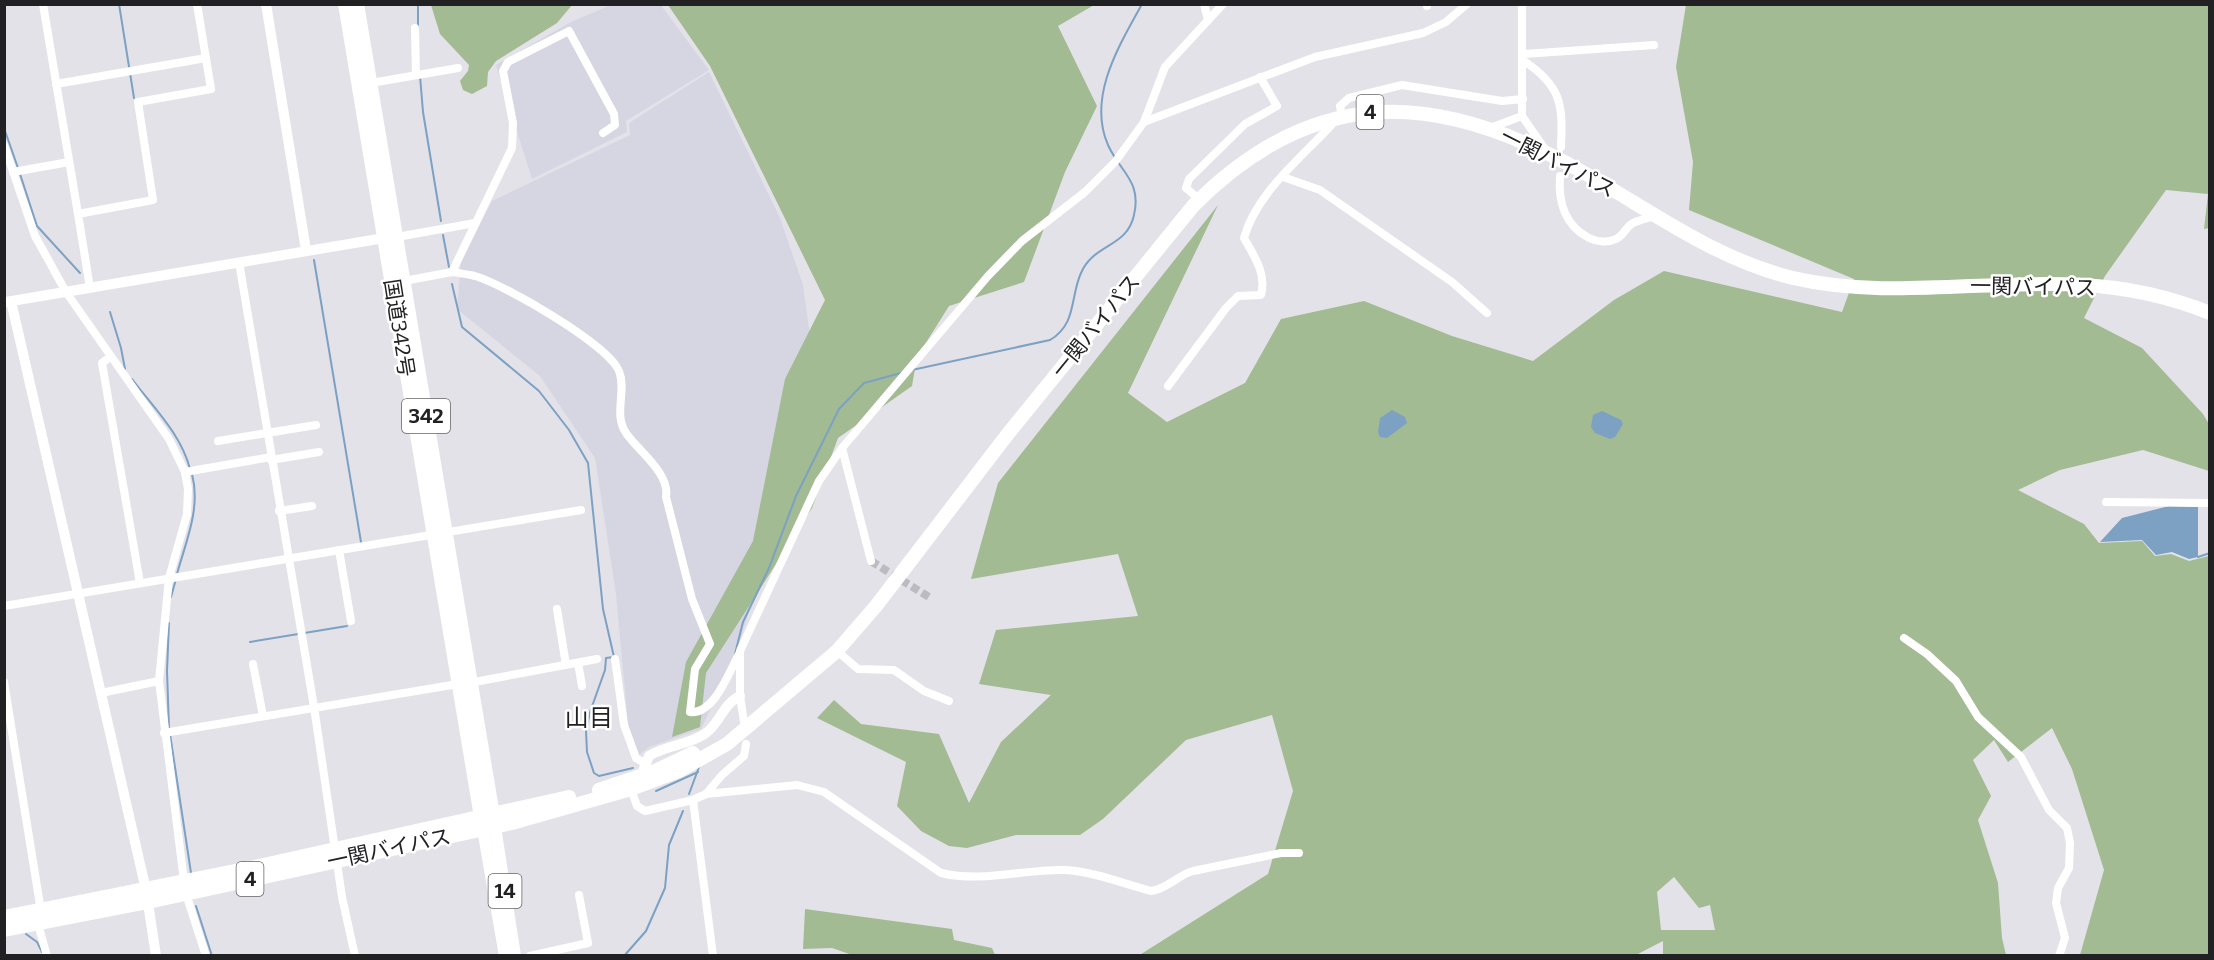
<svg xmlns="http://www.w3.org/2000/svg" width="2214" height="960" font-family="Bitter,'Noto Sans JP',serif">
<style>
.built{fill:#d6d5e2}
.green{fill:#a2bb92;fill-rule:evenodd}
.water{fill:#7ca1c2}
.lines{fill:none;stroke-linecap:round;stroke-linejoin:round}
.stream{stroke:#7ca1c2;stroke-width:2}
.minor-tunnel{stroke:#bcbbc1;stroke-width:8;stroke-dasharray:8 4;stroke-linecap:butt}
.minor{stroke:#fff;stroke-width:8}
.tertiary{stroke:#fff;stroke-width:10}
.primary{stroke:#fff;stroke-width:12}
.trunk{stroke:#fff;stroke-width:14}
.labels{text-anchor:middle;stroke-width:5;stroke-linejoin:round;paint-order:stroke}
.shield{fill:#fff;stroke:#646465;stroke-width:1.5}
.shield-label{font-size:20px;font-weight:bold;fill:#212123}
.street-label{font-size:21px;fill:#212123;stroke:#fff}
.quarter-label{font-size:24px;fill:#212123;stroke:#fff}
</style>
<rect width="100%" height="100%" fill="#e3e2e9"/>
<g class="built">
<polygon points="660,4 709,70 626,121 627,132 532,179 496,65 571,22 611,5"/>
<polygon points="709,72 780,218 803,285 818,395 733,662 701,729 649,747 639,755 628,724 616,594 595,458 540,376 457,309 461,262 492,201 630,135 629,123"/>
</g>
<g class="green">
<polygon points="431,5 431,4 572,5 557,23 496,61 488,72 487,86 472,94 463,90 460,81 468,71 469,65 440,34"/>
<polygon points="668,5 1094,5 1058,26 1097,106 1065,172 1024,282 949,306 917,357 912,386 838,438 812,508 706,673 700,727 672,737 686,662 753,541 785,379 825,300 710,66"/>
<path d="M1686,5H2209V228L2204,229L2208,194L2166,190L2105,276L2084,318L2142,348L2203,414L2209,424V471L2143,450L2060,470L2018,490L2084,524L2099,543L2142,541L2155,556L2171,554L2189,561L2209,556V955H2080L2104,870L2072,769L2052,728L2008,762L1994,740L1973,760L1991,796L1978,820L1998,883L2002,938L2006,955L1663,956V941L1634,956H1138L1268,874L1293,791L1272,715L1186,740L1103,819L1080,835H1016L967,848L949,846L921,831L897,806L906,762L817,718L834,700L861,724L939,734L969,803L1001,742L1051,695L979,684L996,630L1138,616L1118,554L971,579L998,483L1218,205L1128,393L1167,422L1245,383L1281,319L1364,301L1452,336L1533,361L1614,300L1664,271L1842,312L1854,279L1689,210L1693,162L1676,67ZM1674,877L1699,908L1710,905L1715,930H1661L1657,892Z"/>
<polygon points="805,909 952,929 954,940 992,948 995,955 855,956 832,948 803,949"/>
</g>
<g class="water">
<polygon points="1392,410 1405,417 1407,423 1387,438 1380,437 1378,432 1380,418"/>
<polygon points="1602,411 1621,420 1623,424 1615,437 1610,439 1595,433 1591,427 1593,415"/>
<polygon points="2169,506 2198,507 2198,557 2189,559 2172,552 2156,555 2142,540 2100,542 2122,518"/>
</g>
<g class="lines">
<g class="stream">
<polyline points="119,4 134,98"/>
<polyline points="418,4 418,29"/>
<polyline points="420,76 423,112 441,221"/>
<polyline points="4,128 18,168"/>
<polyline points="20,174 37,226 80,273"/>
<polyline points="443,235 449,267"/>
<polyline points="314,260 361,542"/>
<polyline points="452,284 462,327 539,391 569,430 588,463 603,609 614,657 606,658 605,670 590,712 586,731 587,752 594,773 599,776 633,768"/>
<polyline points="110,312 121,348 125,369"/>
<path d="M912,370L1050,340C1077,324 1070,297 1081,273C1094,243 1127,248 1134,215C1142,181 1120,172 1108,145C1087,97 1119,46 1142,4"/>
<path d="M132,379C153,407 181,434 190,469"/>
<polyline points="2198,557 2210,553"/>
<path d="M177,574C186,541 201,508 192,474"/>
<polyline points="171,597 176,579"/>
<polyline points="169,623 167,671 169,728"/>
<polyline points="250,642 347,626"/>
<polyline points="735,654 743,622 769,568 796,496 839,409 864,383 901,373"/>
<polyline points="170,734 191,873"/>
<polyline points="656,791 698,772"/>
<polyline points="689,794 699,767"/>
<polyline points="196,906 212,956"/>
<polyline points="26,934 37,942 42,952"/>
<polyline points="624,956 646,931 665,888 669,845 683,811"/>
</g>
<polyline class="minor-tunnel" points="871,561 932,599"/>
<g class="minor">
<polyline points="43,4 78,214"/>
<polyline points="1204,4 1208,20"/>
<polyline points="1427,4 1427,6"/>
<polyline points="415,28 416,75"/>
<polyline points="1524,54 1654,45"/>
<path d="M1524,61C1561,86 1563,103 1561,147"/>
<polyline points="371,83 458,68"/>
<polyline points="56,84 206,58"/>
<polyline points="1522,116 1547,152"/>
<polyline points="1342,117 1340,106 1349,98 1402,85 1502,101 1523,99"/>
<polyline points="1144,122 1315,57 1423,33 1446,22 1467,4"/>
<polyline points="1490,128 1522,116 1522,4"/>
<polyline points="4,145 35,236 66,292 169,439 185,472 188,489 187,514 169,578 159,681 184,881"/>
<polyline points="13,172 69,162"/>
<path d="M1560,176C1558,202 1565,226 1589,238C1597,242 1608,243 1616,239C1623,236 1626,227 1633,223C1639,220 1648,218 1655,216"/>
<polyline points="1283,177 1320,190 1452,282 1487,313"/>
<polyline points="1200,200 1186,188 1189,179 1245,124 1277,106 1260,77"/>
<polyline points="397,237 475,223"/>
<polyline points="239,262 314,707 342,897 355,956"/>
<path d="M452,272C459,273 467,274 475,276C503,284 608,344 619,371C627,391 613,414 626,433C639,452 670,473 666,497L692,599L710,644L695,669L690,712C714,715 729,672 739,654"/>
<polyline points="404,281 452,272 512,148 513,123 503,71 508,62 569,31 614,114 615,125 603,133"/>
<polyline points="90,288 78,214 153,200 138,102 211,89 197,4"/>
<polyline points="110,357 102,363 140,583"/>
<path d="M1168,386L1226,308L1238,296L1261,295C1267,274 1254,256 1244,238C1257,191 1304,156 1335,121"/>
<polyline points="218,441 316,425"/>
<polyline points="842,448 871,561"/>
<polyline points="271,460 319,452"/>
<polyline points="185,472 271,457"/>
<polyline points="2106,502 2210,503"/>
<polyline points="279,511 312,506"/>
<polyline points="339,550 351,621"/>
<polyline points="4,606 581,510"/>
<polyline points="557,609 566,665"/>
<polyline points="1904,638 1927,654 1956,681 1978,717 2021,757 2049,810 2067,828 2070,843 2069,868 2058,888 2056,903 2065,938 2059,956"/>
<polyline points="837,651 858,669 894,670 924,691 949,701"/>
<polyline points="615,659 624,725 636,758 646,764"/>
<polyline points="578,663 582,686"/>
<polyline points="253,664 263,716"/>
<polyline points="4,682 41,911"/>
<polyline points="469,683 597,659"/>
<polyline points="101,693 159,681"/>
<polyline points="744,722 740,696 740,651 819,481 842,448 988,276 1022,241 1085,192 1115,162 1144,122 1165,67 1223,4"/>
<polyline points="164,733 458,684"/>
<path d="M631,789L637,806L645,811L693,800L706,794L797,785L824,792L941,873C983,883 1023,869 1065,870C1091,871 1125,884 1151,891C1167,889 1178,875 1193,871L1281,853H1299"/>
<polyline points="706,794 722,775 744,756 746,744"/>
<polyline points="693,800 713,956"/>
<polyline points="186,894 206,956"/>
<polyline points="38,924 47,956"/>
<polyline points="530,956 588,943 579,895"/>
</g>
<g class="tertiary">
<polyline points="266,4 306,250"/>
<polyline points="11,301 146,890 156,956"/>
<polyline points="6,302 390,237"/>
<path d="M641,776L649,756C666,745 690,745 706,733C720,723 723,704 740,696"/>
</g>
<g class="primary">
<polyline points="495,827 515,956"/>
<polyline points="483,829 505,956"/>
</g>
<g class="trunk">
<polyline points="345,4 483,829"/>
<polyline points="357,4 495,827"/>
<polyline points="599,790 655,771 693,753"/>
<polyline points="4,917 255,867 569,797"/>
<path d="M4,930L148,902L512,823L631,789L679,771L727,744L837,651L876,606L1007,435L1193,206C1314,84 1436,90 1579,170C1649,209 1714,259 1793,278C1888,300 1986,279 2082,285C2124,287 2170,297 2210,313"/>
</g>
</g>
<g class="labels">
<g class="shield">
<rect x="1356.5" y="95" width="27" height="34" rx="4.5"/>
<rect x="402" y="399" width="48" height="34" rx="4.5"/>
<rect x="236.5" y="862" width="27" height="34" rx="4.5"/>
<rect x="488.5" y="874" width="33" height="34" rx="4.5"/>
</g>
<g class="shield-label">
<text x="1370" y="119">4</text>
<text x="426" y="423">342</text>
<text x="250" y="886">4</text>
<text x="505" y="898">14</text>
</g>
<g class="street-label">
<text transform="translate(1558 163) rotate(27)" y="7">一関バイパス</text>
<text transform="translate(2033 287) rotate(1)" y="7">一関バイパス</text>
<text transform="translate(1096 326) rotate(-51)" y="7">一関バイパス</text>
<text transform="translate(399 328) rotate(81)" y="7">国道342号</text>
<text transform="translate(389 849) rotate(-12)" y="7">一関バイパス</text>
</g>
<g class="quarter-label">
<text x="589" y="726">山目</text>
</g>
</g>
<rect width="2214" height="960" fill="none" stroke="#212123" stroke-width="12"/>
</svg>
